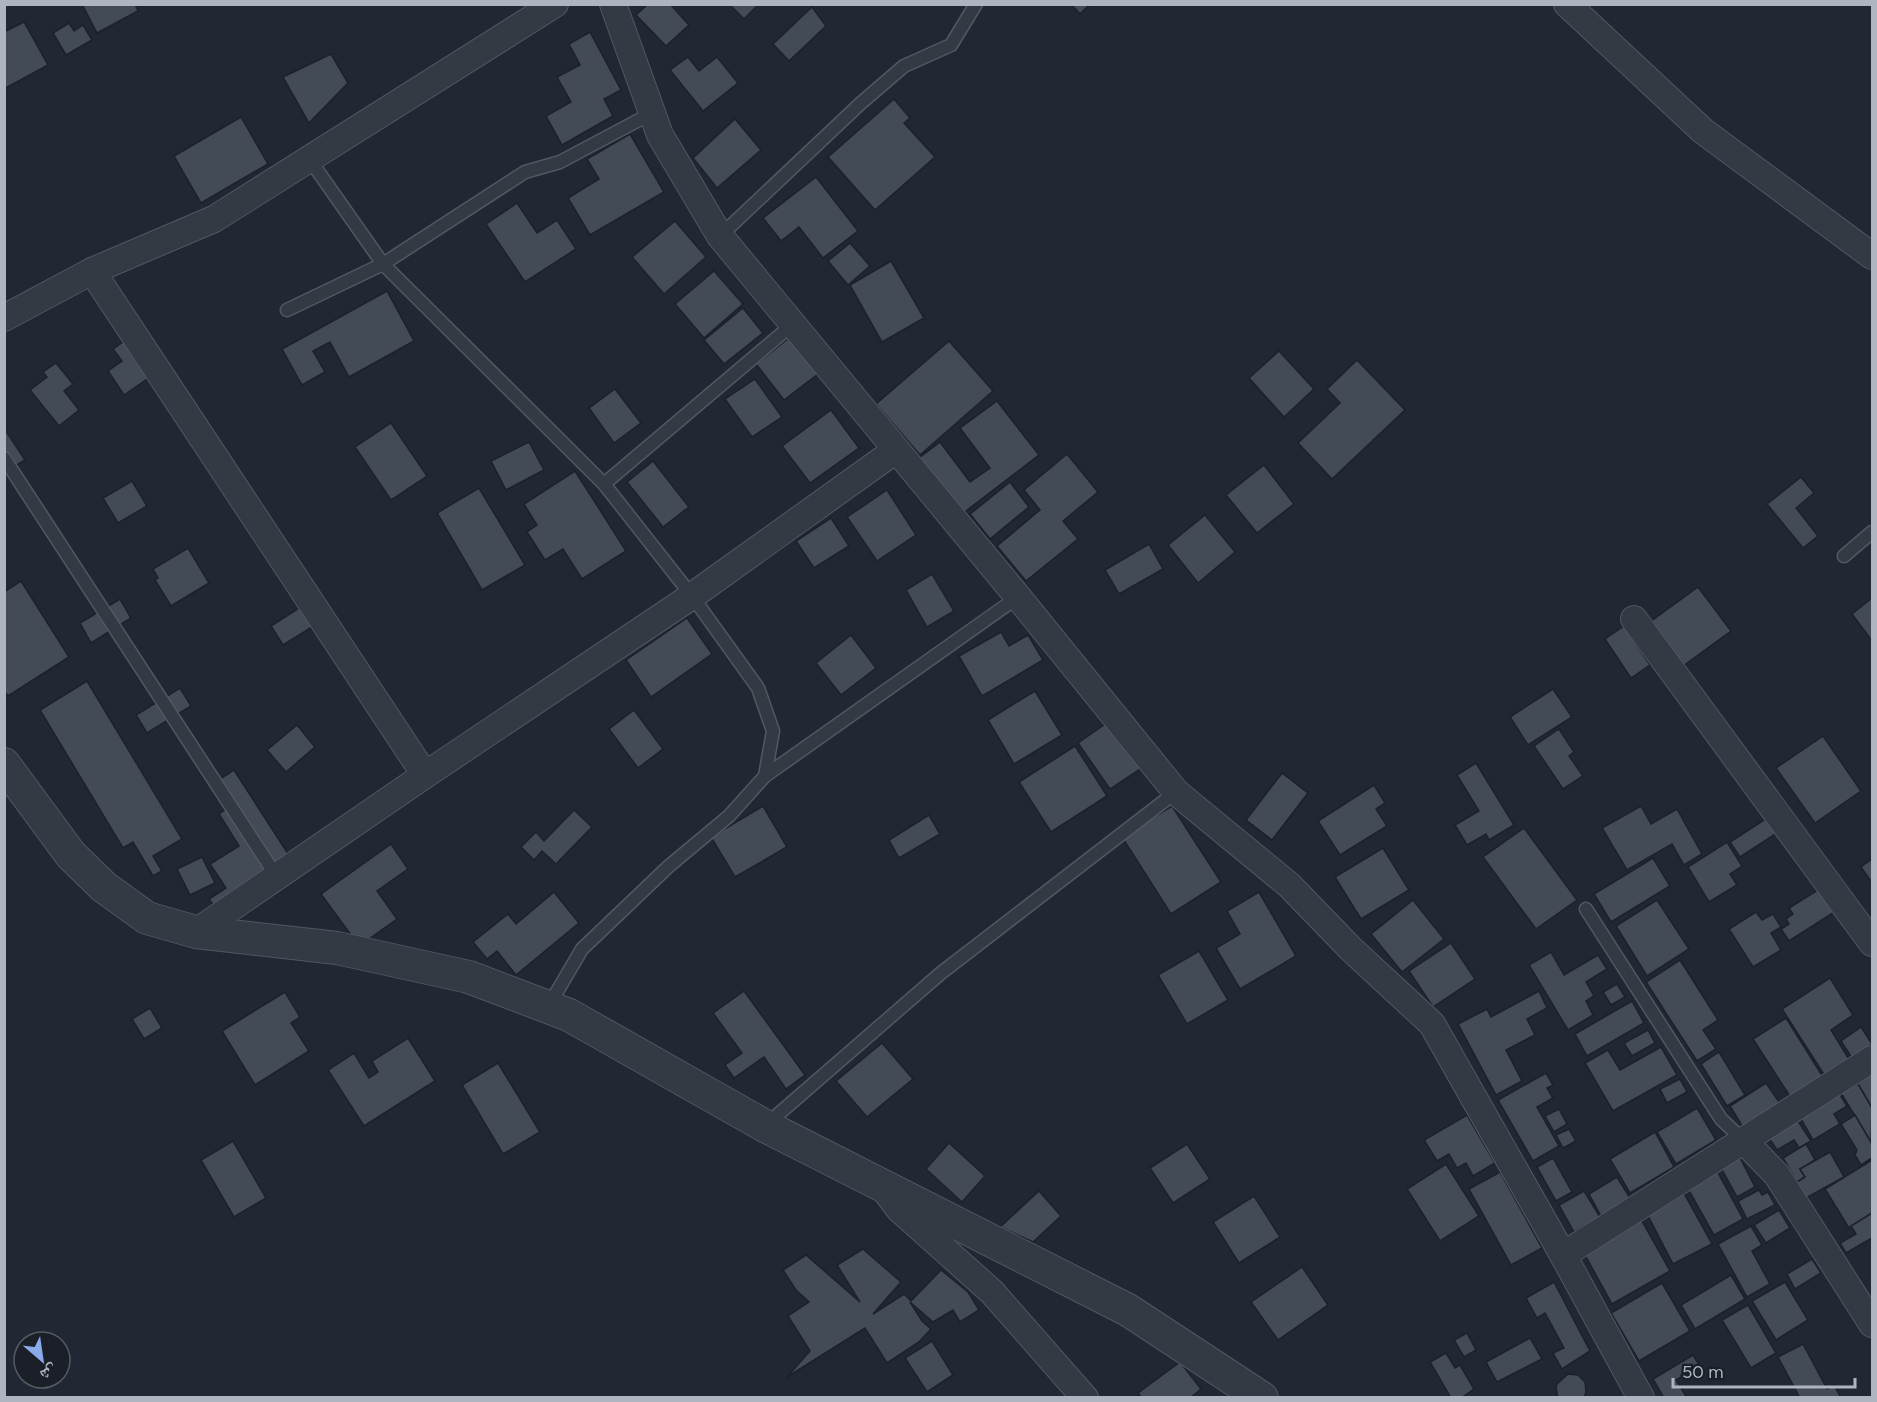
<svg xmlns="http://www.w3.org/2000/svg" width="1877" height="1402" font-family="Figtree,'Noto Naskh Arabic',sans-serif">
<style>
.building{fill:#434b57;stroke:#1c212a;stroke-width:1.5}
.lines{fill:none;stroke-linecap:round;stroke-linejoin:round}
.service-casing{stroke:#525862;stroke-width:15}
.minor-casing{stroke:#525862;stroke-width:28}
.tertiary-casing{stroke:#525862;stroke-width:34}
.service{stroke:#343a44;stroke-width:12}
.minor{stroke:#343a44;stroke-width:26}
.tertiary{stroke:#343a44;stroke-width:32}
</style>
<rect width="100%" height="100%" fill="#212833"/>
<g class="building">
<polygon points="82,4 135,4 138,11 97,33"/>
<polygon points="648,4 670,4 689,25 666,46 636,15"/>
<polygon points="729,4 759,4 744,19"/>
<polygon points="1071,4 1090,4 1080,14"/>
<polygon points="812,7 826,26 789,61 773,44"/>
<polygon points="24,22 48,65 4,89 4,32"/>
<polygon points="69,23 74,31 83,25 92,40 66,55 53,33"/>
<polygon points="590,32 621,90 604,99 613,116 562,145 546,116 571,102 557,77 580,65 569,44"/>
<polygon points="331,54 348,83 309,123 283,77"/>
<polygon points="688,57 699,71 717,57 738,83 703,111 670,70"/>
<polygon points="894,99 910,118 904,123 935,157 875,210 828,157"/>
<polygon points="241,117 268,164 201,203 174,156"/>
<polygon points="735,119 761,150 717,188 693,158"/>
<polygon points="630,134 664,192 590,235 568,198 599,179 587,159"/>
<polygon points="816,177 858,231 823,258 799,227 781,241 763,218"/>
<polygon points="517,203 537,233 557,220 576,249 525,282 486,224"/>
<polygon points="675,221 706,257 664,294 632,257"/>
<polygon points="850,243 870,266 848,285 828,261"/>
<polygon points="891,261 924,318 882,342 850,285"/>
<polygon points="714,271 743,304 704,338 675,304"/>
<polygon points="387,291 414,341 349,377 330,342 313,351 325,372 302,385 282,349"/>
<polygon points="743,308 763,333 724,364 704,340"/>
<polygon points="136,333 160,370 124,395 108,371 122,361 113,349"/>
<polygon points="789,338 818,374 784,400 756,364"/>
<polygon points="949,341 993,391 920,455 876,404"/>
<polygon points="1279,351 1314,389 1284,417 1249,378"/>
<polygon points="1357,360 1405,410 1332,479 1298,443 1340,403 1327,389"/>
<polygon points="56,363 73,384 64,391 79,410 59,426 30,390 47,377 43,372"/>
<polygon points="755,379 782,417 752,437 725,399"/>
<polygon points="615,389 641,423 614,443 589,408"/>
<polygon points="997,401 1039,455 962,514 919,458 940,442 970,482 990,468 960,428"/>
<polygon points="831,410 859,448 810,483 782,446"/>
<polygon points="391,423 427,476 391,500 355,447"/>
<polygon points="4,428 25,460 4,473"/>
<polygon points="529,442 544,470 506,490 491,461"/>
<polygon points="1067,454 1098,492 1063,521 1078,539 1026,581 997,546 1040,510 1024,490"/>
<polygon points="653,461 689,507 663,527 627,482"/>
<polygon points="1264,465 1294,504 1257,533 1226,495"/>
<polygon points="575,471 626,551 582,579 563,549 545,560 527,532 537,525 524,504"/>
<polygon points="1801,477 1814,493 1796,508 1818,536 1803,548 1767,504"/>
<polygon points="132,481 147,506 118,523 103,498"/>
<polygon points="1010,482 1029,507 990,539 970,514"/>
<polygon points="479,488 525,565 482,590 437,513"/>
<polygon points="887,490 916,535 877,561 847,517"/>
<polygon points="1205,515 1235,552 1198,583 1168,545"/>
<polygon points="831,518 849,546 814,568 796,541"/>
<polygon points="1149,544 1163,569 1119,594 1105,570"/>
<polygon points="188,548 209,583 171,606 155,580 158,578 153,569"/>
<polygon points="932,574 954,611 927,627 906,590"/>
<polygon points="21,581 69,657 8,696 4,691 4,592"/>
<polygon points="1698,587 1731,631 1683,666 1650,622"/>
<polygon points="1872,598 1872,641 1852,614"/>
<polygon points="120,599 131,618 91,643 80,623"/>
<polygon points="313,599 325,619 283,645 271,626"/>
<polygon points="687,618 712,654 651,697 626,660"/>
<polygon points="1624,626 1650,665 1631,678 1605,639"/>
<polygon points="1001,632 1009,646 1028,635 1043,660 982,696 959,656"/>
<polygon points="851,635 876,668 841,695 816,663"/>
<polygon points="87,681 182,839 153,856 162,871 153,876 133,842 123,848 40,710"/>
<polygon points="180,688 191,706 147,733 136,715"/>
<polygon points="1553,689 1572,717 1528,745 1510,717"/>
<polygon points="1035,691 1062,735 1014,764 988,720"/>
<polygon points="634,710 663,749 638,768 609,729"/>
<polygon points="1111,720 1143,767 1110,789 1078,743"/>
<polygon points="297,725 315,747 286,772 267,750"/>
<polygon points="1559,729 1574,752 1569,756 1583,776 1563,789 1534,746"/>
<polygon points="1823,736 1861,791 1815,823 1776,768"/>
<polygon points="1075,746 1107,796 1051,832 1019,782"/>
<polygon points="1476,763 1514,825 1489,840 1486,834 1467,845 1455,825 1479,811 1457,775"/>
<polygon points="234,770 294,863 218,913 209,899 226,888 210,864 239,846 219,814 228,808 213,784"/>
<polygon points="1282,773 1308,793 1272,840 1246,820"/>
<polygon points="1374,785 1385,803 1376,809 1387,826 1340,855 1318,821"/>
<polygon points="763,806 787,847 735,877 711,837"/>
<polygon points="1172,806 1221,882 1171,914 1122,837"/>
<polygon points="1641,806 1651,824 1677,809 1702,854 1684,865 1672,844 1627,870 1602,828"/>
<polygon points="574,810 592,827 556,864 542,851 534,860 521,847 536,832 544,841"/>
<polygon points="929,815 940,834 899,858 889,840"/>
<polygon points="1767,818 1777,833 1740,857 1730,842"/>
<polygon points="1524,828 1577,900 1536,929 1483,857"/>
<polygon points="1727,842 1742,866 1730,874 1737,885 1709,902 1688,867"/>
<polygon points="391,844 408,869 377,891 397,919 359,946 321,894"/>
<polygon points="1383,848 1409,890 1361,919 1335,877"/>
<polygon points="202,857 215,883 190,895 177,869"/>
<polygon points="1653,858 1670,886 1611,922 1594,894"/>
<polygon points="1872,859 1872,883 1861,867"/>
<polygon points="1821,888 1836,911 1789,941 1781,929 1789,924 1786,919 1793,914 1789,908"/>
<polygon points="554,892 579,923 516,975 497,951 487,959 473,942 508,914 516,924"/>
<polygon points="1259,892 1296,956 1240,989 1216,948 1240,934 1227,911"/>
<polygon points="1413,900 1444,939 1402,972 1371,934"/>
<polygon points="1657,900 1689,949 1647,976 1616,926"/>
<polygon points="1756,912 1762,920 1773,914 1781,927 1771,933 1781,950 1753,967 1729,929"/>
<polygon points="1451,943 1475,979 1433,1007 1409,971"/>
<polygon points="1199,951 1228,1000 1187,1024 1158,975"/>
<polygon points="1551,952 1564,975 1598,955 1607,969 1586,982 1594,996 1586,1001 1593,1015 1568,1030 1529,965"/>
<polygon points="1680,960 1718,1020 1703,1030 1716,1049 1697,1061 1646,982"/>
<polygon points="1830,978 1853,1015 1831,1030 1850,1061 1825,1076 1782,1009"/>
<polygon points="1617,984 1625,997 1611,1005 1603,992"/>
<polygon points="744,991 805,1075 786,1089 764,1057 734,1078 725,1065 742,1053 713,1013"/>
<polygon points="1539,991 1547,1008 1527,1019 1535,1035 1506,1050 1522,1081 1496,1095 1458,1024 1487,1009 1491,1017"/>
<polygon points="285,992 300,1017 291,1023 309,1051 255,1085 222,1031"/>
<polygon points="1632,1001 1644,1023 1587,1056 1575,1034"/>
<polygon points="150,1008 162,1028 144,1039 132,1019"/>
<polygon points="1786,1018 1823,1077 1791,1098 1753,1039"/>
<polygon points="1861,1027 1872,1044 1852,1058 1841,1041"/>
<polygon points="1648,1030 1655,1043 1632,1056 1624,1043"/>
<polygon points="408,1038 435,1081 364,1126 328,1070 354,1053 369,1078 378,1072 372,1061"/>
<polygon points="882,1043 913,1079 867,1117 836,1081"/>
<polygon points="1661,1047 1677,1075 1613,1111 1585,1063 1608,1050 1620,1070"/>
<polygon points="1719,1052 1745,1095 1727,1106 1701,1064"/>
<polygon points="498,1063 540,1132 503,1154 462,1085"/>
<polygon points="1546,1073 1553,1085 1547,1088 1553,1098 1537,1107 1559,1146 1533,1161 1498,1100"/>
<polygon points="1872,1074 1872,1108 1858,1084"/>
<polygon points="1680,1079 1687,1092 1667,1103 1660,1089"/>
<polygon points="1766,1083 1781,1105 1744,1129 1730,1106"/>
<polygon points="1858,1084 1872,1108 1871,1142 1841,1093"/>
<polygon points="1839,1093 1847,1106 1834,1114 1840,1124 1813,1140 1799,1115"/>
<polygon points="1697,1108 1716,1140 1676,1164 1657,1132"/>
<polygon points="1559,1109 1567,1124 1554,1132 1545,1116"/>
<polygon points="1467,1115 1495,1163 1473,1176 1466,1163 1457,1168 1449,1154 1437,1161 1424,1140"/>
<polygon points="1855,1115 1872,1144 1872,1158 1861,1165 1855,1155 1857,1150 1841,1124"/>
<polygon points="1796,1118 1811,1141 1799,1148 1794,1140 1777,1150 1767,1135"/>
<polygon points="1569,1129 1576,1141 1563,1148 1556,1135"/>
<polygon points="1655,1132 1674,1167 1630,1193 1610,1159"/>
<polygon points="233,1141 266,1198 234,1217 201,1160"/>
<polygon points="949,1143 985,1176 962,1202 926,1169"/>
<polygon points="1187,1144 1210,1179 1173,1203 1150,1168"/>
<polygon points="1806,1144 1815,1160 1800,1169 1805,1177 1797,1182 1783,1158"/>
<polygon points="1830,1152 1844,1177 1806,1198 1797,1182 1805,1177 1800,1169"/>
<polygon points="1738,1154 1755,1187 1737,1197 1719,1164"/>
<polygon points="1553,1158 1572,1192 1556,1201 1537,1167"/>
<polygon points="1872,1160 1872,1213 1849,1228 1825,1189"/>
<polygon points="1446,1164 1479,1216 1440,1241 1407,1189"/>
<polygon points="1716,1169 1743,1219 1714,1235 1686,1185"/>
<polygon points="1500,1172 1542,1248 1511,1265 1469,1189"/>
<polygon points="1617,1177 1630,1198 1601,1216 1589,1194"/>
<polygon points="1681,1188 1712,1244 1673,1264 1644,1208"/>
<polygon points="1759,1190 1762,1195 1768,1192 1775,1205 1747,1219 1738,1201"/>
<polygon points="1039,1191 1061,1216 1033,1242 1000,1227"/>
<polygon points="1584,1191 1600,1217 1574,1232 1559,1205"/>
<polygon points="1254,1196 1280,1237 1239,1263 1213,1222"/>
<polygon points="1779,1210 1790,1228 1766,1243 1754,1225"/>
<polygon points="1872,1213 1872,1238 1846,1253 1840,1243 1856,1234 1851,1226"/>
<polygon points="1638,1214 1670,1271 1612,1304 1580,1246"/>
<polygon points="1751,1226 1762,1245 1752,1251 1770,1284 1747,1297 1718,1244"/>
<polygon points="863,1249 901,1282 873,1314 904,1294 911,1301 941,1270 968,1292 979,1310 960,1322 953,1310 933,1322 910,1302 922,1321 931,1329 919,1342 887,1363 865,1328 787,1377 810,1351 788,1316 809,1302 796,1290 783,1270 806,1255 860,1302 837,1265"/>
<polygon points="1812,1259 1821,1273 1795,1289 1787,1274"/>
<polygon points="1302,1267 1328,1305 1278,1340 1251,1302"/>
<polygon points="1731,1275 1745,1299 1695,1329 1681,1305"/>
<polygon points="1554,1282 1590,1351 1562,1369 1553,1353 1564,1348 1545,1313 1537,1318 1526,1298"/>
<polygon points="1785,1282 1808,1320 1776,1340 1752,1301"/>
<polygon points="1662,1283 1690,1331 1639,1361 1611,1313"/>
<polygon points="1748,1305 1776,1353 1751,1368 1722,1320"/>
<polygon points="1467,1333 1476,1350 1464,1357 1454,1340"/>
<polygon points="1530,1338 1542,1359 1497,1382 1486,1362"/>
<polygon points="932,1341 953,1375 927,1392 905,1358"/>
<polygon points="1803,1344 1827,1389 1834,1385 1841,1398 1800,1398 1778,1357"/>
<polygon points="1446,1353 1455,1368 1460,1365 1474,1389 1461,1398 1451,1398 1430,1362"/>
<polygon points="1693,1355 1700,1366 1676,1380 1687,1398 1664,1398 1653,1379"/>
<polygon points="1180,1362 1201,1389 1190,1398 1142,1398 1138,1393"/>
<polygon points="1568,1374 1578,1375 1585,1382 1586,1392 1584,1398 1558,1398 1556,1388 1557,1384"/>
</g>
<g class="lines">
<defs>
<g id="service">
<polyline points="310,160 383,264 604,484 692,596 758,688 773,731 765,776 729,816 669,866 582,949 548,1007"/>
<polyline points="720,236 861,103 904,66 951,45 976,4"/>
<polyline points="287,310 383,264 525,172 560,162 652,113"/>
<polyline points="4,458 277,877"/>
<polyline points="604,484 793,324"/>
<polyline points="1844,556 1872,532"/>
<polyline points="765,776 1018,597"/>
<polyline points="1586,909 1721,1119 1743,1140"/>
<polyline points="767,1124 941,973 1176,792"/>
</g>
<g id="minor">
<polyline points="613,4 660,135 720,236 1018,597 1176,792 1289,885 1351,949 1432,1024 1563,1255 1641,1398"/>
<polyline points="1567,4 1703,131 1872,256"/>
<polyline points="92,271 425,775"/>
<polyline points="4,318 92,271 214,219 555,4"/>
<polyline points="1634,619 1872,943"/>
<polyline points="196,932 425,775 692,596 896,450"/>
<polyline points="1743,1140 1777,1175 1872,1324"/>
<polyline points="884,1189 899,1209 992,1292 1085,1398"/>
<polyline points="1563,1255 1872,1059"/>
</g>
<polyline id="tertiary" points="4,764 71,855 104,887 147,918 196,932 337,948 469,977 569,1015 765,1126 1128,1310 1262,1398"/>
</defs>
<use href="#service" class="service-casing"/>
<use href="#minor" class="minor-casing"/>
<use href="#tertiary" class="tertiary-casing"/>
<use href="#service" class="service"/>
<use href="#minor" class="minor"/>
<use href="#tertiary" class="tertiary"/>
</g>
<rect width="1877" height="1402" fill="none" stroke="#aeb5c1" stroke-width="12"/>
<g transform="translate(42 1360) rotate(151)"><circle r="28" fill="#1a1f28" stroke="#555b65" stroke-width="1.5"/>
<path d="M0-4.5L10 22L0 15L-10 22Z" fill="#8aabea"/>
<text y="-9" font-size="16" font-weight="bold" text-anchor="middle" fill="#aeb5c1">ش</text>
</g>
<path d="M1673 1378v9h182v-9" fill="none" stroke="#aeb5c1" stroke-width="3"/>
<text x="1682" y="1378" font-size="18" fill="#aeb5c1" stroke="#1a1f28" stroke-width="4.5" paint-order="stroke">50 m</text>
</svg>
